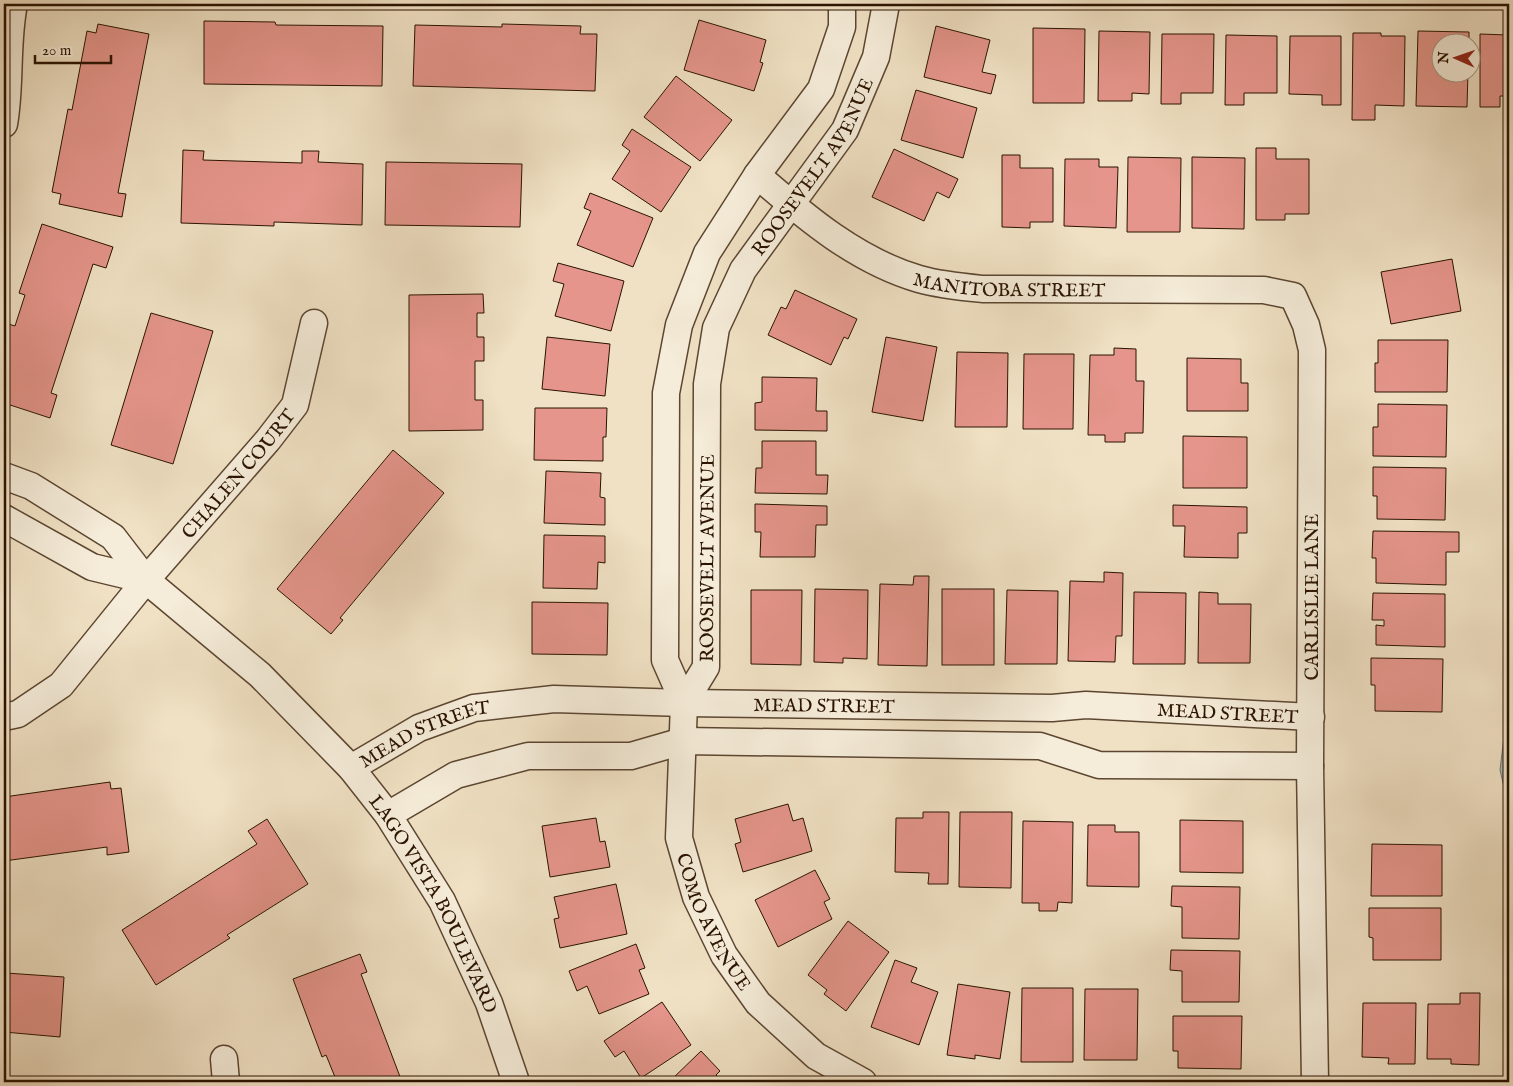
<svg xmlns="http://www.w3.org/2000/svg" width="1513" height="1086" font-family="'IM FELL English',serif">
<style>
.water{fill:#a0bbbf;stroke:#717873}
.lines{fill:none;stroke-linecap:round;stroke-linejoin:round}
.shore{stroke:#656760;stroke-width:1}
.building{fill:#e5958b;stroke:#2a1300}
.street-casing{stroke:#5c4631;stroke-width:29}
.street{stroke:#f5ecd9;stroke-width:26}
.labels{text-anchor:middle;stroke-width:4;stroke-linejoin:round;paint-order:stroke}
.street-label{font-size:19px;fill:#2a1300;stroke:#f5ecd9}
</style>
<rect width="100%" height="100%" fill="#f0e1c4"/>
<filter id="stains"><feTurbulence type="fractalNoise" baseFrequency=".004" numOctaves="4"/><feColorMatrix values="0 0 0 0 .2 0 0 0 0 .09 0 0 0 0 .02 0 0 0 .5 -.17"/></filter>
<radialGradient id="worn" r=".72"><stop offset=".6" stop-color="#630" stop-opacity="0"/><stop offset="1" stop-color="#630" stop-opacity=".3"/></radialGradient>
<polygon class="water" points="1509,645 1509,798 1504,787 1500,770 1508,704"/>
<g class="lines">
<polyline class="shore" points="1509,733 1505,769 1509,786"/>
</g>
<g class="building">
<polygon points="699,20 766,40 760,62 763,63 754,91 684,70"/>
<polygon points="204,21 275,22 276,25 383,26 382,86 204,84"/>
<polygon points="98,24 149,34 118,193 126,194 122,217 59,204 61,194 52,192 68,109 72,110 87,31 96,33"/>
<polygon points="502,24 581,26 580,34 597,34 595,91 413,86 415,25 502,27"/>
<polygon points="936,26 990,40 982,72 996,75 991,94 924,77"/>
<polygon points="1033,28 1085,29 1084,103 1033,103"/>
<polygon points="1099,31 1150,32 1149,94 1132,93 1132,101 1098,101"/>
<polygon points="1418,31 1469,32 1469,42 1440,42 1440,72 1468,72 1467,107 1416,106"/>
<polygon points="1353,33 1381,33 1381,36 1405,36 1404,106 1375,105 1375,120 1352,120"/>
<polygon points="1162,34 1214,34 1213,93 1181,93 1181,104 1161,104"/>
<polygon points="1480,34 1508,35 1509,96 1500,96 1500,107 1480,107"/>
<polygon points="1226,35 1277,36 1277,93 1244,93 1244,105 1225,105"/>
<polygon points="1290,36 1341,36 1341,105 1322,105 1322,95 1289,94"/>
<polygon points="676,76 732,120 700,161 644,117"/>
<polygon points="916,90 977,108 963,158 901,140"/>
<polygon points="632,129 691,167 661,212 612,179 630,151 622,145"/>
<polygon points="1256,148 1276,148 1276,159 1309,159 1309,214 1285,214 1285,220 1256,220"/>
<polygon points="894,149 958,179 949,198 937,192 924,221 872,197"/>
<polygon points="183,150 204,151 203,160 302,163 302,151 319,151 318,162 363,164 362,225 274,222 274,226 181,223"/>
<polygon points="1002,155 1020,155 1020,168 1053,168 1053,222 1030,222 1030,228 1002,227"/>
<polygon points="1128,157 1181,158 1180,232 1127,232"/>
<polygon points="1192,157 1245,158 1244,229 1192,228"/>
<polygon points="1065,159 1099,159 1099,167 1118,167 1116,228 1064,226"/>
<polygon points="386,162 522,164 520,227 385,225"/>
<polygon points="590,193 653,218 633,267 577,245 591,211 584,208"/>
<polygon points="42,224 113,247 106,268 93,264 51,393 57,395 50,418 4,403 4,327 5,323 15,326 25,295 19,293"/>
<polygon points="1452,259 1461,311 1391,324 1381,272"/>
<polygon points="558,263 624,281 611,331 555,316 564,284 553,281"/>
<polygon points="795,290 857,319 848,339 844,337 831,365 768,335 781,307 786,309"/>
<polygon points="483,294 484,313 477,313 477,337 484,337 484,361 475,361 475,400 483,400 483,430 409,431 409,295"/>
<polygon points="151,313 213,331 173,464 111,445"/>
<polygon points="547,337 610,344 605,396 542,389"/>
<polygon points="886,337 937,347 923,421 872,412"/>
<polygon points="1378,340 1448,340 1447,392 1375,392 1375,363 1378,363"/>
<polygon points="1114,348 1136,349 1136,381 1144,381 1143,433 1125,433 1125,442 1105,442 1105,435 1088,435 1090,355 1114,355"/>
<polygon points="957,352 1008,353 1007,427 955,427"/>
<polygon points="1024,354 1074,354 1073,429 1023,429"/>
<polygon points="1187,358 1241,359 1241,383 1248,383 1248,411 1187,411"/>
<polygon points="762,377 817,378 816,411 827,411 827,431 755,430 755,403 762,402"/>
<polygon points="1378,404 1447,405 1446,457 1373,456 1373,427 1378,427"/>
<polygon points="535,408 607,408 606,437 603,437 603,461 534,460"/>
<polygon points="1183,436 1247,437 1247,488 1183,488"/>
<polygon points="762,441 816,441 816,475 828,475 827,494 755,493 756,468 762,468"/>
<polygon points="393,450 444,493 340,618 343,620 331,634 277,589"/>
<polygon points="1373,467 1446,468 1445,520 1377,519 1377,496 1373,496"/>
<polygon points="546,471 601,473 600,497 605,498 605,525 544,523"/>
<polygon points="755,504 827,506 827,525 816,525 815,557 760,557 761,532 755,532"/>
<polygon points="1173,505 1247,507 1247,533 1238,533 1238,558 1184,557 1185,526 1173,526"/>
<polygon points="1373,531 1459,532 1459,552 1446,552 1446,585 1376,583 1376,558 1372,558"/>
<polygon points="544,535 605,536 605,563 598,562 597,589 543,588"/>
<polygon points="1104,572 1123,573 1122,636 1116,636 1115,662 1068,661 1070,581 1104,582"/>
<polygon points="914,576 929,576 927,666 878,665 880,584 913,585"/>
<polygon points="815,589 868,590 867,659 843,658 843,663 814,662"/>
<rect x="942" y="589" width="52" height="76"/>
<polygon points="751,590 802,590 801,665 751,664"/>
<polygon points="1007,590 1058,591 1057,664 1005,664"/>
<polygon points="1134,592 1186,593 1185,664 1133,664"/>
<polygon points="1199,592 1218,593 1218,604 1251,604 1250,663 1198,663"/>
<polygon points="1373,593 1445,594 1445,647 1376,645 1376,625 1384,626 1384,620 1372,620"/>
<polygon points="532,602 608,603 607,655 532,654"/>
<polygon points="1371,658 1443,659 1442,712 1375,711 1375,685 1371,685"/>
<polygon points="110,782 111,789 121,788 129,852 107,855 107,847 4,861 4,797"/>
<polygon points="788,804 793,821 803,818 812,851 743,872 735,844 741,842 735,819"/>
<polygon points="923,812 949,812 948,884 928,884 929,873 895,872 896,818 923,818"/>
<polygon points="960,812 1012,812 1011,888 959,887"/>
<polygon points="596,818 600,842 605,841 610,867 550,877 542,826"/>
<polygon points="267,819 308,884 227,935 230,938 156,985 122,930 257,844 248,831"/>
<polygon points="1180,820 1243,821 1243,873 1180,872"/>
<polygon points="1023,821 1073,822 1072,903 1058,902 1057,911 1039,911 1039,903 1022,903"/>
<polygon points="1088,825 1115,825 1115,832 1139,832 1139,887 1087,886"/>
<polygon points="1372,844 1442,845 1442,896 1371,896"/>
<polygon points="815,870 830,899 824,902 832,919 778,947 755,900"/>
<polygon points="616,884 627,934 560,948 554,919 559,918 554,897"/>
<polygon points="1172,886 1240,887 1239,939 1182,938 1182,907 1171,906"/>
<polygon points="1369,908 1441,908 1441,960 1373,960 1373,938 1369,937"/>
<polygon points="848,921 889,952 846,1011 824,994 827,990 808,975"/>
<polygon points="636,944 645,968 639,970 649,994 599,1014 587,986 577,991 569,971"/>
<polygon points="1171,950 1240,951 1239,1002 1182,1002 1182,971 1170,970"/>
<polygon points="360,954 367,972 361,974 402,1082 337,1082 326,1055 322,1057 293,979"/>
<polygon points="895,960 917,968 911,982 938,992 919,1045 871,1027"/>
<polygon points="6,973 64,977 60,1037 4,1032"/>
<polygon points="958,984 1010,992 1000,1059 975,1055 975,1059 947,1055"/>
<polygon points="1022,988 1073,988 1073,1062 1021,1062"/>
<polygon points="1085,989 1138,989 1137,1060 1084,1060"/>
<polygon points="1460,993 1480,993 1479,1065 1451,1064 1451,1059 1427,1059 1428,1004 1460,1004"/>
<polygon points="662,1002 691,1045 641,1078 624,1051 615,1057 604,1041"/>
<polygon points="1363,1003 1416,1003 1415,1064 1388,1064 1389,1058 1362,1057"/>
<polygon points="1173,1016 1242,1016 1241,1069 1178,1068 1178,1051 1173,1051"/>
<polygon points="701,1051 720,1071 716,1075 723,1082 669,1082"/>
</g>
<g class="lines">
<defs>
<g id="street">
<path id="s1" d="M842,4V27L821,89L757,175L707,253L679,325L666,393L665,660L684,703L679,838L696,897L724,955L758,1003L816,1056L863,1082"/>
<path d="M4,124C11,85 6,43 14,4"/>
<path id="s2" d="M757,175C805,217 857,261 919,279C940,285 962,287 983,289L1264,290L1293,296L1306,325L1312,350L1310,766L1315,1082"/>
<path id="s3" d="M4,476L31,486L113,537L146,580L260,675L351,768L388,815L442,901L489,1003L516,1082"/>
<polyline points="4,518 92,567 146,580"/>
<path id="s4" d="M684,703L706,667L707,384L716,328L743,270L845,130L876,57L886,4"/>
<path id="s5" d="M4,717L18,714L61,685L146,580L268,440L295,405L314,323"/>
<path id="s6" d="M351,768L419,728L474,708L554,699L684,703L1052,708L1086,705L1311,717"/>
<polyline points="388,815 456,775 528,756 631,756 683,741 1040,746 1099,765 1310,766"/>
<polyline points="224,1059 226,1082"/>
</g>
</defs>
<use href="#street" class="street-casing"/>
<use href="#street" class="street"/>
</g>
<g class="labels">
<g class="street-label">
<text dy="7" stroke="none"><textPath href="#s4" startOffset="571">ROOSEVELT AVENUE</textPath></text>
<text dy="7" stroke="none"><textPath href="#s2" startOffset="285">MANITOBA STREET</textPath></text>
<text dy="7" stroke="none"><textPath href="#s5" startOffset="342">CHALEN COURT</textPath></text>
<text dy="7" stroke="none"><textPath href="#s4" startOffset="151">ROOSEVELT AVENUE</textPath></text>
<text transform="translate(1311 597) rotate(-90)" y="7">CARLISLIE LANE</text>
<text dy="7" stroke="none"><textPath href="#s6" startOffset="488">MEAD STREET</textPath></text>
<text dy="7" stroke="none"><textPath href="#s6" startOffset="892">MEAD STREET</textPath></text>
<text dy="7" stroke="none"><textPath href="#s6" startOffset="82">MEAD STREET</textPath></text>
<text dy="7" stroke="none"><textPath href="#s3" startOffset="618">LAGO VISTA BOULEVARD</textPath></text>
<text dy="7" stroke="none"><textPath href="#s1" startOffset="975">COMO AVENUE</textPath></text>
</g>
</g>
<rect width="1513" height="1086" fill="none" stroke="#f0e1c4" stroke-width="20"/>
<rect x="5" y="5" width="1503" height="1076" fill="none" stroke="#2a1300" stroke-width="2.5"/>
<rect x="10" y="10" width="1493" height="1066" fill="none" stroke="#2a1300"/>
<g transform="translate(1456 58) rotate(272)"><circle r="24" fill="#f5ecd9" stroke="#a49582"/>
<path d="M0-4L9 19L0 12L-9 19Z" fill="#8f2418"/>
<text y="-8" font-size="14" font-weight="bold" text-anchor="middle" fill="#2a1300">N</text>
</g>
<path d="M35 55v8h76v-8" fill="none" stroke="#2a1300" stroke-width="2.5"/>
<text x="42" y="55" font-size="15" fill="#2a1300" stroke="#f5ecd9" stroke-width="4" paint-order="stroke">20 m</text>
<rect width="100%" height="100%" filter="url(#stains)"/>
<rect width="100%" height="100%" fill="url(#worn)"/>
</svg>
